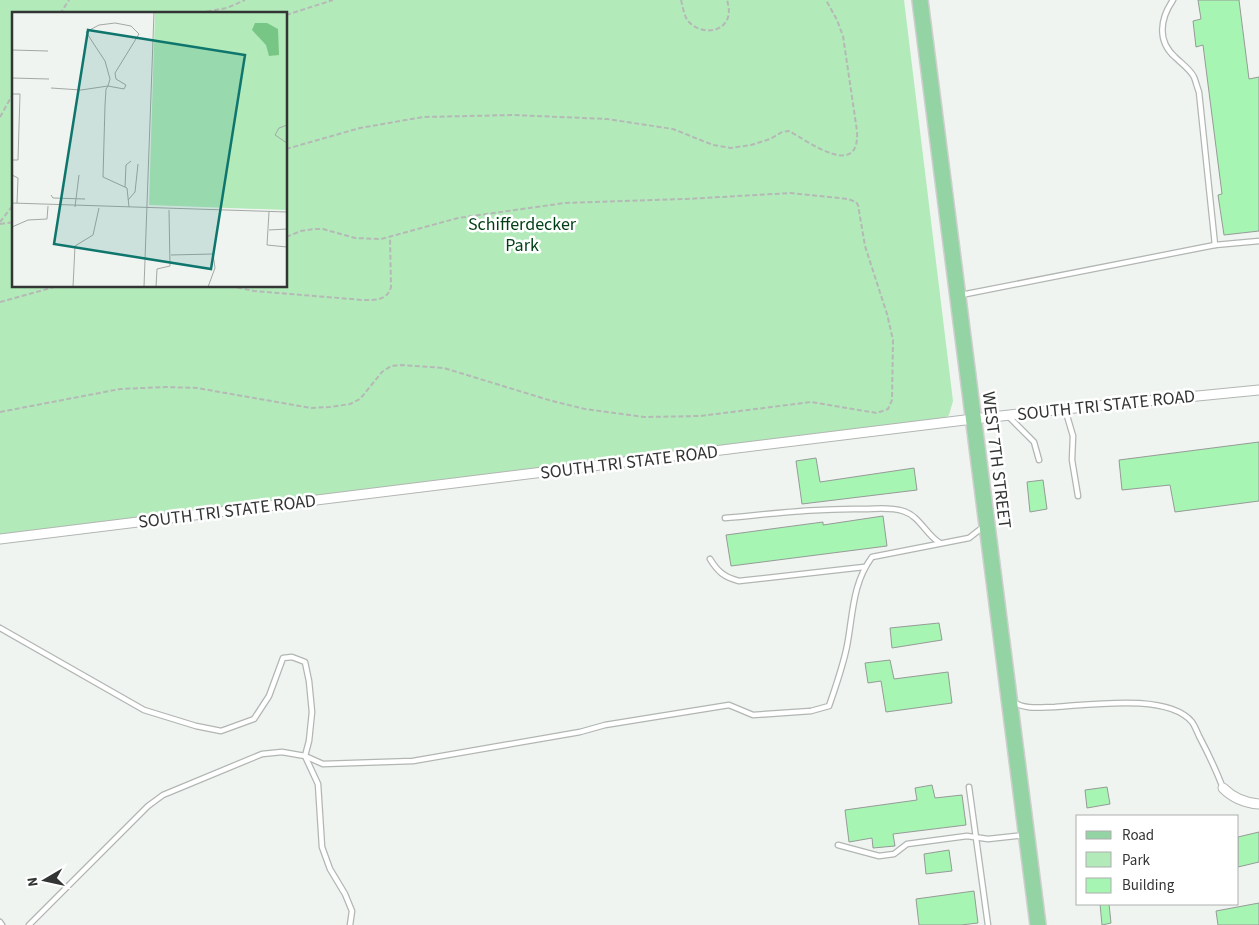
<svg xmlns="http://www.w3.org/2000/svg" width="1259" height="925" font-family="'Source Sans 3',sans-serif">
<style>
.green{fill:#b2eaba;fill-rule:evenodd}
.building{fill:#a6f5b3;stroke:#969b97}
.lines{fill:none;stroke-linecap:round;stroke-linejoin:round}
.service-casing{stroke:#b2b6b2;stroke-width:7}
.minor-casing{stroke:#b2b6b2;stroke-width:11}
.primary-casing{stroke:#cecfce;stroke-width:18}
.path{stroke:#b5b9b6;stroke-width:2;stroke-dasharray:5 2.5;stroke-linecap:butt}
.service{stroke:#fff;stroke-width:4.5}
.minor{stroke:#fff;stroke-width:9}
.primary{stroke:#94d3a3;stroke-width:15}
.labels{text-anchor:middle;stroke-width:5;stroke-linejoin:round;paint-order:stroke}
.park-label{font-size:18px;fill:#013e16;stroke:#fff}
.street-label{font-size:18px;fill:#333534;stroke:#fff}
.inset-road{fill:none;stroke:#a4a8a5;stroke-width:1}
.view{fill:#0f766e;fill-opacity:0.15;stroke:#0f766e;stroke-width:2.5}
.inset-edge{fill:none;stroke:#333534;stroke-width:2.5}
</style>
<rect width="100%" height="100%" fill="#eff4f0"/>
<path class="green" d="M0,0H904L953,401L949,415L944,419L0,536ZM14,14H286V286H14Z"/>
<g class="building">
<polygon points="1198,0 1239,0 1249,79 1259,77 1259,231 1224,235 1218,195 1222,194 1203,45 1196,47 1193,21 1201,19"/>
<polygon points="1259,442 1259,501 1175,512 1170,485 1122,490 1119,460"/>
<polygon points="816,458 820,482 914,468 917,490 802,504 796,461"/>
<polygon points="1043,480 1047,509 1030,512 1027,482"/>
<polygon points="883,516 887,546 731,566 726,535 823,522 823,525"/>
<polygon points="939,623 942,640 892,648 890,628"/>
<polygon points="890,660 894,679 948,672 952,703 886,712 881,681 868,683 865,663"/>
<polygon points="932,785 935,798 962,795 966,825 893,834 895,846 873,848 872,838 849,842 845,810 917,800 915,788"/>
<polygon points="1107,787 1110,804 1087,808 1085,790"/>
<polygon points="1259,832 1259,862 1238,867 1238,837"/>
<polygon points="949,850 952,871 926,874 924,854"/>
<polygon points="974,891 978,923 961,925 919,925 916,899"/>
<polygon points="1259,903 1259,925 1218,925 1216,911"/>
<polygon points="1100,904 1109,904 1111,923 1102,925"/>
</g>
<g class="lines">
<defs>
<g id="service">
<path d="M1173,0C1160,19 1157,41 1175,57C1181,63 1190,69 1194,77C1196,82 1197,87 1199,92L1215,245"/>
<polyline points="961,295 1215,245 1259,241"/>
<polyline points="1065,409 1073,436 1072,460 1078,496"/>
<polyline points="1008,416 1034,442 1039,460"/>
<path d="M725,518C771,514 818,508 864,509C877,509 890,507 903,511C920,516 926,535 940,543"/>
<path d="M710,559C718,572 724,577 739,581L864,567"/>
<polyline points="0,628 144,710 196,726 221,731 254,719 269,696 283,658 292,657 305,662 309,681 312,712 309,741 305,756 318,784 322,847 330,869 345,894 352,911 350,925"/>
<path d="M1014,702C1024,710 1043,707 1055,707C1090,705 1168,693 1192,722C1195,726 1197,732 1199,736C1208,753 1216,770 1223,788"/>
<polyline points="969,787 988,925"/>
<polyline points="838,845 879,856 894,854 907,844 967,836 988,839 1025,835"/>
<polyline points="0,922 2,925"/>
<path d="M29,925L148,806L163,795L262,754L282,752L305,756L323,764L413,761L580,732L605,725L729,705L753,715L811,711L829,706C836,686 843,666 847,646C853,615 852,584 872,557L969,538L983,527"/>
</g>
<g id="minor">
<polyline points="0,539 973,419 1065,409 1259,390"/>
<path d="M1223,788C1234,799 1245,803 1259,804"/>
</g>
<polyline id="primary" points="920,0 1038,925"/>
</defs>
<use href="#service" class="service-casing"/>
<use href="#minor" class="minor-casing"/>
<use href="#primary" class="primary-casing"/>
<g class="path">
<path d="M681,0C683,7 684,17 689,22C699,33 720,34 727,20C730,13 729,7 727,0"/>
<polyline points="60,14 69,0"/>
<polyline points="192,14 227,8 245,0"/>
<polyline points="286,15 333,0"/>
<polyline points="0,117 14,92"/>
<path d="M286,149L360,128L423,117L513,115L607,119L673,129L713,145L731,148L751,145L770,139L782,132L789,131C809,142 860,180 857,131L843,36L837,20L826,0"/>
<polyline points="0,222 14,204"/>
<polyline points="0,224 14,222"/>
<path d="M230,286L254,291L363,300C375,300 387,301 391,287L390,237"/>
<polyline points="0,302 58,286"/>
<polyline points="0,412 120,389 166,387 197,388 311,408 330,407 350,404 360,399 382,372 391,366 402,365 444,368 552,401 585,409 644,417 700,416 811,402 877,413 888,409 892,400 893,340 887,314 865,246 858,205 856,202 848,199 791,193 686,199 565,203 458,218 381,239 355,238 323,229 314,229 301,231 286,237"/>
</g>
<use href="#service" class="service"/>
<use href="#minor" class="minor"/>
<use href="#primary" class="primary"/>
</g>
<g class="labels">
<g class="park-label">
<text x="522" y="230">Schifferdecker<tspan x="522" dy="21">Park</tspan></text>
</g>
<g class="street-label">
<text transform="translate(1106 405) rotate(-6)" y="6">SOUTH TRI STATE ROAD</text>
<text transform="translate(997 460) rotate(83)" y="6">WEST 7TH STREET</text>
<text transform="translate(629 462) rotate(-7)" y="6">SOUTH TRI STATE ROAD</text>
<text transform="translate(227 511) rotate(-7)" y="6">SOUTH TRI STATE ROAD</text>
</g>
</g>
<g transform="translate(12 12)">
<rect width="275" height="275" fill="#eff4f0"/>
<path d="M143,0H275V198L137,193Z" fill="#b2eaba"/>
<path d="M243,11H255L266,17L267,43L257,44L254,33L240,18Z" fill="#78c686"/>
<path class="inset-road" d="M0,38L36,39M0,66L37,67M39,76L69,78L96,74L112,77L114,73L104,67L103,61L127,22L119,14L103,11L87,13L74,20L93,49L98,67L96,74L94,77L93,93L91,165L115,176L117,195M0,82H8L6,148H0M275,113L267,116L263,123L275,131M0,163L6,166L5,191M113,175L114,153L119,149M39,183L41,186L73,187M116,188L123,180L126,152M0,191L275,200M63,195L67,163M257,200L255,233L275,235M0,215L16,208L35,207L36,194M257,218L275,217M159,243L201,242L203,256L196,275M61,275L63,234L81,223L87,196M132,275L142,0M144,275L145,257L158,254L157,198"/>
<path class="view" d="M76,18L233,43L199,257L42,232Z"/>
<rect width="275" height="275" class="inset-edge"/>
</g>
<rect x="1076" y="815" width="162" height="90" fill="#ffffff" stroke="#adaeae"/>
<rect x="1086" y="831" width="25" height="8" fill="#94d3a3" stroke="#adaeae"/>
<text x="1122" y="840" font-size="15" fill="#333534">Road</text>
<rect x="1086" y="852" width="25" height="15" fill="#b2eaba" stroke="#adaeae"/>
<text x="1122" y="865" font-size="15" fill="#333534">Park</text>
<rect x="1086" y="878" width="25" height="15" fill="#a6f5b3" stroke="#adaeae"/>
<text x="1122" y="890" font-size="15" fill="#333534">Building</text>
<g transform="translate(45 880) rotate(261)" stroke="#ffffff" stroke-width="4" paint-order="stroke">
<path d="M0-4L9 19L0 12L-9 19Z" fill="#333534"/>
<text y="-8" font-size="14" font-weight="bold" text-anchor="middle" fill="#333534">N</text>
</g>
</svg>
